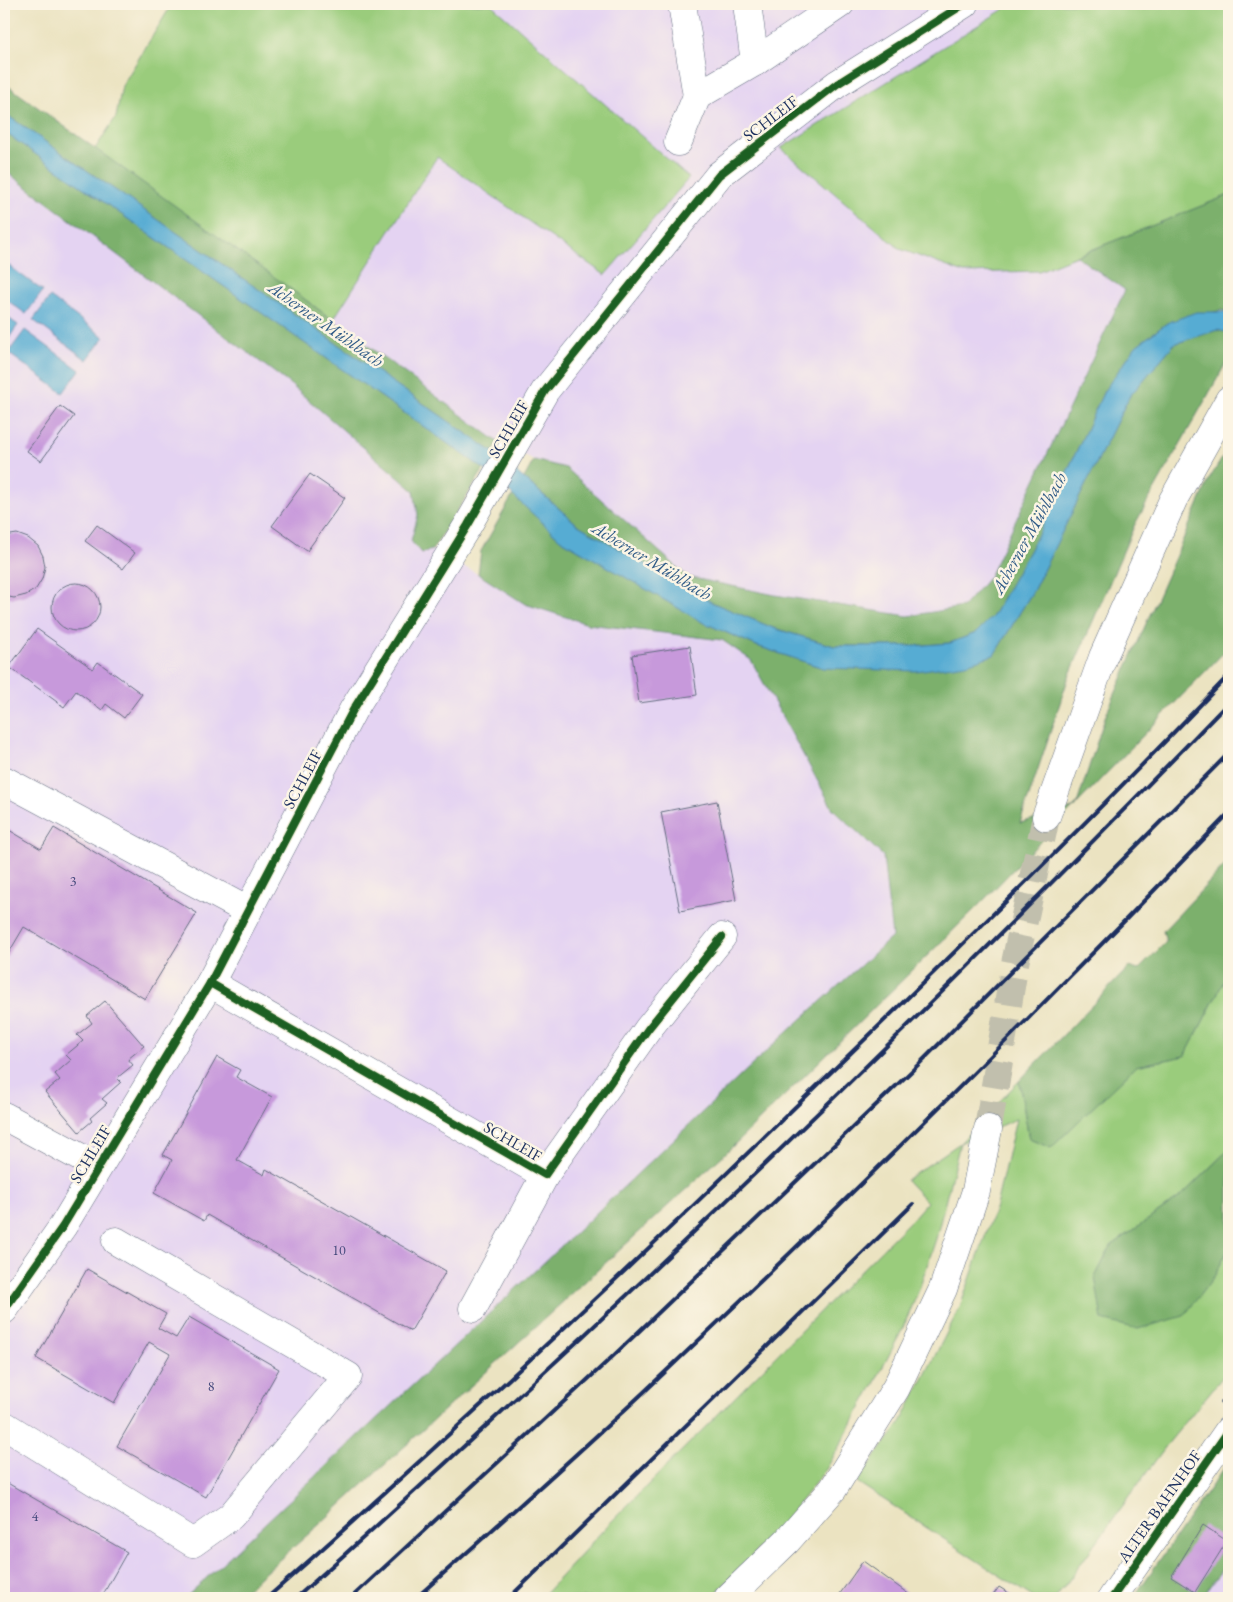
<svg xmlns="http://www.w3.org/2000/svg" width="1233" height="1602" font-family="'EB Garamond',serif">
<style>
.built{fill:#e4d3f2}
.green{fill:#9acc7c;stroke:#5a7e6d}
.forest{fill:#7bb06c;stroke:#4b7065}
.water{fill:#57acd3;stroke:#396e98}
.building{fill:#c799db}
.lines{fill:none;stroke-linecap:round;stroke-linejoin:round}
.major-tunnel{stroke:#c1bfad;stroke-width:28;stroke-dasharray:28 14;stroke-linecap:butt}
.minor-casing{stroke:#646e81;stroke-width:29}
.major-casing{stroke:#646e81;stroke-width:29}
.path{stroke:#646e81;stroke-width:3;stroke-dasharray:4 4;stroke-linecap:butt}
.minor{stroke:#fff;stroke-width:28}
.major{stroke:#fff;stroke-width:28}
.rail{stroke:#1b2f5e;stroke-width:4}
.cycleway-casing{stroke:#fcf5e5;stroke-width:11}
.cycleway{stroke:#1b5e20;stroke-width:8}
.labels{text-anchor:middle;stroke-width:5;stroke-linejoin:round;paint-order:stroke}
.number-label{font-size:14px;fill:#464a7d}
.street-label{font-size:16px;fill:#1b2f5e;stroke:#fcf5e5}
.water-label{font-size:18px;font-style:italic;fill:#305b87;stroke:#fcf5e5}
</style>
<rect width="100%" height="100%" fill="#fcf5e5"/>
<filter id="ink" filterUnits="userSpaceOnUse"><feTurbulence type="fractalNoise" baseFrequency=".02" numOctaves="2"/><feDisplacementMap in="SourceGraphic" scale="10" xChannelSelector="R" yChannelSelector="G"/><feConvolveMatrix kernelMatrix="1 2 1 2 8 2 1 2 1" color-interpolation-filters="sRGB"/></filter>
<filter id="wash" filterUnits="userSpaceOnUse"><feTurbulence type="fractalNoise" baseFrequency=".0096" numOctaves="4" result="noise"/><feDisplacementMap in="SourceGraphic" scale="20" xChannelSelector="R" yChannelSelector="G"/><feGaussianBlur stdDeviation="1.12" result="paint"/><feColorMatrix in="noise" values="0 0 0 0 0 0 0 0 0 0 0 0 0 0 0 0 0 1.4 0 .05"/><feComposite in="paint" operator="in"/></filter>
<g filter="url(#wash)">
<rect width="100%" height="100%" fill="#ebe3c1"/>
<g class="built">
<polygon points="491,4 1012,4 781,148 900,249 1039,271 1076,256 1125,290 989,577 963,607 908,616 775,595 688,577 566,468 534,460 498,442 333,320 437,157 605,275 688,178"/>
<polygon points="4,170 291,385 414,491 418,515 411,541 421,553 432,550 478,574 525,604 588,624 722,640 751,660 833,809 883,856 892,937 775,1043 570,1238 185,1598 4,1598"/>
<polygon points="1229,1560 1229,1598 1201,1598"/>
</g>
<g class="green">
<polygon points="172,4 491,4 689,178 605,275 437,157 333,320 95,149 116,117 122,86"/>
<polygon points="1012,4 1229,4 1229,195 1039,271 964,273 900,249 781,148"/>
<polygon points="1229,971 1229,1149 1180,1197 1111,1246 1215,1275 1229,1248 1229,1369 1166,1446 1056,1598 1034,1598 857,1482 901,1422 960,1307 996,1206 1016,1119 960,1143 936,1239 919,1290 902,1330 874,1384 827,1468 783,1523 714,1595 710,1598 541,1598 606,1527 914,1217 927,1202 906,1180 960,1143 1019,1081 1029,1139 1051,1147 1136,1066 1185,1056"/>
</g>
<g class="forest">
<polygon points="4,83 291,289 498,442 493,452 4,113"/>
<polygon points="4,132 484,469 432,550 421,553 411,541 418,515 414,491 291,385 4,170"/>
<polygon points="1229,195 1229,312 1222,310 1167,323 1136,346 1104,391 1039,533 993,616 976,633 950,643 912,646 834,646 773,628 713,603 578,525 524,478 534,460 566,468 688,577 775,595 908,616 963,607 989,577 1125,290 1076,256"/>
<polygon points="1217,330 1229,333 1229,358 1135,524 1068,679 1020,823 1076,807 1105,717 1210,478 1229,447 1229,647 977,907 729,1150 321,1523 236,1598 185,1598 570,1238 775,1043 892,937 883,856 833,809 751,660 722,640 588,624 525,604 478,574 481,551 513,495 560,539 702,622 757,646 823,668 994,655 1033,591 1129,397 1174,344"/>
<polygon points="1229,861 1229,971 1185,1056 1136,1066 1051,1148 1029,1139 1019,1081 1129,967 1138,970 1166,942 1163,931"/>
<polygon points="1229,1149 1229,1248 1215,1275 1184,1316 1138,1329 1102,1320 1095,1277 1111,1246 1180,1197"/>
<polygon points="1229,1461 1229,1560 1201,1598 1133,1598"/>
</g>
<g class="water">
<polygon points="4,113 493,452 578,525 713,603 773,628 834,646 912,646 950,643 976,633 993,616 1039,533 1104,391 1136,346 1167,323 1196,312 1229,312 1229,333 1217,330 1174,344 1129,397 1033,591 994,655 966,664 916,671 823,668 757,646 702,622 560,539 484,469 4,132"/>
<polygon points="4,262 43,291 26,314 4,298"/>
<polygon points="50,297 104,337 87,360 33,320"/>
<polygon points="4,315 18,325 4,345"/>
<polygon points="25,330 80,370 63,393 8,353"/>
</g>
<g id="blocks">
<g class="building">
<polygon points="60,406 74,416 41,461 27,451"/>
<polygon points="310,474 345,498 307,551 272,526"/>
<polygon points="97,525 135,553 123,569 85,541"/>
<polygon points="17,534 28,538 38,546 43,556 45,567 42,579 36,589 26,595 14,598 4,596 4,536"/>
<circle cx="76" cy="607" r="24"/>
<polygon points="37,629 93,669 98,662 142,694 124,718 106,704 102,710 76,691 64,707 9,667"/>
<polygon points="690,646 697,695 639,703 632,655"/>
<polygon points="717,801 736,900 680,911 661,812"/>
<polygon points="4,827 41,849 54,828 197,913 145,999 24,927 4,961"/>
<polygon points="105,1001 144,1046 128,1059 133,1065 117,1078 121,1082 102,1099 107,1103 90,1118 92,1121 79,1132 45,1092 60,1080 55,1074 71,1060 66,1055 83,1041 77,1035 92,1023 87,1016"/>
<polygon points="217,1057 240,1070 236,1077 272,1097 237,1160 264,1175 266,1169 446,1271 411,1331 207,1215 204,1221 154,1193 172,1160 163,1155"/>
<polygon points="87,1269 166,1314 158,1328 176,1338 189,1317 279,1369 206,1497 117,1446 170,1354 149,1342 114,1403 36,1358"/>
<polygon points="4,1481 127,1552 101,1598 4,1598"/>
<polygon points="1203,1525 1227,1541 1195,1592 1171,1577"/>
<polygon points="863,1561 914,1598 837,1598"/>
<polygon points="999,1587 1017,1598 991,1598"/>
</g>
</g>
</g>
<g filter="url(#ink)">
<use href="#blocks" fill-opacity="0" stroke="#646e81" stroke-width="1"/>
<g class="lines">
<polyline class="major-tunnel" points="988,1129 1014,968 1046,817"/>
<defs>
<g id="minor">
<polyline points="682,4 697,96 755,62 840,4"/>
<polyline points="747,4 755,62"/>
<polyline points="678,142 697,96"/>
<polyline points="4,780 248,911"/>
<polyline points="210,983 545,1175 648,1029 722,937"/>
<polyline points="4,1116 98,1167"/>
<polyline points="473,1308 545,1175"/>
<polyline points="4,1310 63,1226 210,983 353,710 468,525 545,391 719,175 837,84 964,4"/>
<polyline points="4,1425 193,1543 231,1516 348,1376 116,1241"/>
<polyline points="1112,1598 1229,1430"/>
</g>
<g id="major">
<polyline points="1046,817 1103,657 1173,500 1229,400"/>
<polyline points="728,1598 787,1541 833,1489 896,1388 943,1289 976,1191 988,1129"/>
</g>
</defs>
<use href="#minor" class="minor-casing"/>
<use href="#major" class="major-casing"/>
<polyline class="path" points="1220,1404 1229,1390"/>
<use href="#minor" class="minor"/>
<use href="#major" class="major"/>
<g class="rail">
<path d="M267,1598C446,1440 621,1277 792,1110C940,967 1087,824 1229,675"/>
<path d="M296,1598C618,1311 929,1012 1229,702"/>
<polyline points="351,1598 610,1359 919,1064 1229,753"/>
<path d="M416,1598C492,1530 569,1462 644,1392C844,1204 1039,1011 1229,813"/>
<polyline points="509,1598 913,1204"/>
</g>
<defs>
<g id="cycleway">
<polyline points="210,983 545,1175 648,1029 722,937"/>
<polyline points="4,1310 63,1226 210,983 353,710 468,525 545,391 719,175 837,84 964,4"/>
<polyline points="1112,1598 1229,1430"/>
</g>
</defs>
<use href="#cycleway" class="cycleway-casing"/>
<use href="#cycleway" class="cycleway"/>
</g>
</g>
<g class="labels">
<g class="number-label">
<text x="73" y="886">3</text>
<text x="339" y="1255">10</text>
<text x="211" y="1391">8</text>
<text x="35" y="1521">4</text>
</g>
<g class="street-label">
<text transform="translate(770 118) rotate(-37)" y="6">SCHLEIF</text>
<text transform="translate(508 429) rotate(-60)" y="6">SCHLEIF</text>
<text transform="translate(302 779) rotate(-62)" y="6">SCHLEIF</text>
<text transform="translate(513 1141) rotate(30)" y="6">SCHLEIF</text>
<text transform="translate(90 1154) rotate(-59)" y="6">SCHLEIF</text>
<text transform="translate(1159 1506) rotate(-55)" y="6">ALTER BAHNHOF</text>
</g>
<g class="water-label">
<text transform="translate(326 324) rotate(35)" y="6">Acherner Mühlbach</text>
<text transform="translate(1029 533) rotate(-61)" y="6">Acherner Mühlbach</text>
<text transform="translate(652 561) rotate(31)" y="6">Acherner Mühlbach</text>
</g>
</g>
<rect width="1233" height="1602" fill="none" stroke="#fcf5e5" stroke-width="20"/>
</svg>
